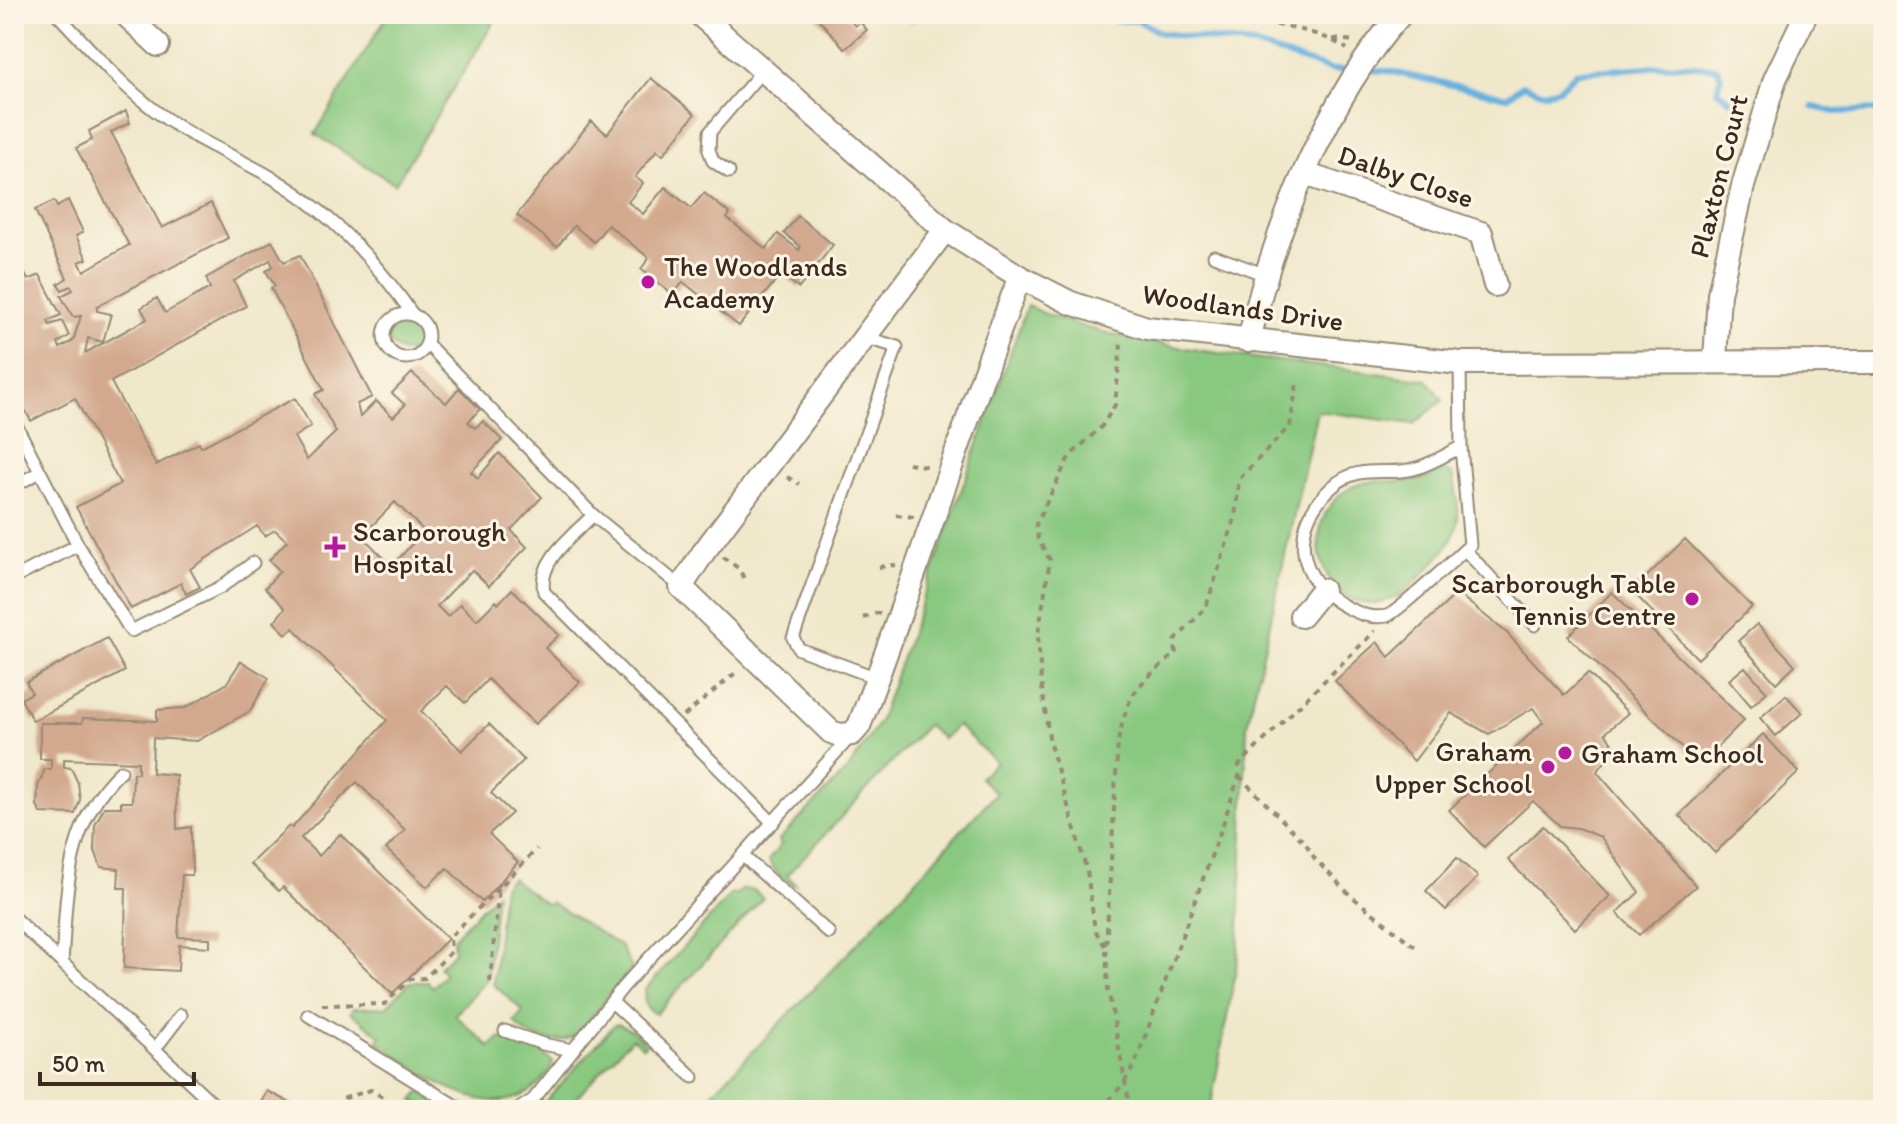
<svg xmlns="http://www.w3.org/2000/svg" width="1897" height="1124" font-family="Itim,sans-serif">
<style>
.green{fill:#88c87f;stroke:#62794e;stroke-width:2}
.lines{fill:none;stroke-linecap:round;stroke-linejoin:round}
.stream{stroke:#66b1df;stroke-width:6}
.building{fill:#d2a88e;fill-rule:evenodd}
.lane-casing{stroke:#968974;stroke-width:15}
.street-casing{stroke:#968974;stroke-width:26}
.path{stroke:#968974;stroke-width:4;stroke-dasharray:6 6;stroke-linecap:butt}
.lane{stroke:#fff;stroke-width:11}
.street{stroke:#fff;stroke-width:22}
.poi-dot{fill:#b5179e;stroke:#fcf5e5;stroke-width:3}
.labels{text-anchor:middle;stroke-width:6;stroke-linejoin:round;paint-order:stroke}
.street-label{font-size:28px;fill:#3b2a1e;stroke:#fcf5e5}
.poi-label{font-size:28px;fill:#3b2a1e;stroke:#fcf5e5;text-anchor:start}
</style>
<rect width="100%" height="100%" fill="#fcf5e5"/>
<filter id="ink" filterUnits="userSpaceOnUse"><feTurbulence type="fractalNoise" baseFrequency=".0125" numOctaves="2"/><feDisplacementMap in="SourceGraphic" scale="16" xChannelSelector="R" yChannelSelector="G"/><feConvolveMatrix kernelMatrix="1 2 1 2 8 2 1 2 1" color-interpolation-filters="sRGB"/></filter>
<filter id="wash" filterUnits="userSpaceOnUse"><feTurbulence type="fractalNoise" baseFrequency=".006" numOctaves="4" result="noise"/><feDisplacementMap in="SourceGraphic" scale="32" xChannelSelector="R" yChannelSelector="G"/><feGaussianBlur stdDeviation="1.8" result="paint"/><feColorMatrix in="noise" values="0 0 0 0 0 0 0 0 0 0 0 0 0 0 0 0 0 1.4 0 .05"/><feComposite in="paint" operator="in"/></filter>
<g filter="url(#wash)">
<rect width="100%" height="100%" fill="#f0e8cb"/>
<g class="green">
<polygon points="388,14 480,14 494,22 395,184 315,134"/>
<path d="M1027,306C1076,329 1131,339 1185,348C1265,361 1346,368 1427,380L1443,400L1414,424L1317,411L1247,726L1238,957L1210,1110H696L851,950L996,793L980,778L996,762L957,725L943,739L927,725L787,875L796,885C785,885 773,870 769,860L781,844L779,840L850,767L879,722Z"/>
<circle cx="406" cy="335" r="17"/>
<path d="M1444,470L1453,475C1462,521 1462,534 1429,568C1418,579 1407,593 1392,599C1326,626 1289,523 1350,488C1369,477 1389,483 1410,481C1422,480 1433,476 1444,470Z"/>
<path d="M511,878L548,905L551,902L620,946L632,968C621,981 583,1031 572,1037C553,1046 526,1038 514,1022L523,1011L493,984L503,886Z"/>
<path d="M742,889L754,890L763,898L656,1014C646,1010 643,1000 645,990L732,893L736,895Z"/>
<path d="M496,893L487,979L455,1015L490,1047L499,1038L540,1050L553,1062C550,1074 539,1084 530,1091C483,1124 417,1069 377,1042L381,1036L350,1012L353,1008L386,1007L410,982H428L433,987L445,974L439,967L454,952L453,938Z"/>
<polygon points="619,1024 633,1031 646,1044 643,1047 632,1038 565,1110 538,1110 614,1025"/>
<polygon points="420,1092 450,1110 432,1110 413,1101"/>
</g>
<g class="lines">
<g class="stream">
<polyline points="1103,14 1114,20 1139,21 1161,33 1254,45 1332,70 1351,70"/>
<polyline points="1366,70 1388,71 1507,97 1523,85 1544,93 1559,89 1577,72 1681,65 1717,68 1721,76 1717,91 1730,100"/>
<polyline points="1813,107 1835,112 1883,110"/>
</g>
</g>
<g id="blocks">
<g class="building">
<polygon points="814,14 852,14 848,17 855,26 860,22 867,30 845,49"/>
<polygon points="902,14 919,14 912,23"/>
<polygon points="651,78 695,114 663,155 657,150 635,177 643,183 628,202 643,214 665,187 691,208 704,193 730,214 727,218 766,249 778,234 799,250 801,247 784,233 798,216 833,245 799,288 781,274 739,326 683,282 673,295 641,269 649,258 608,225 594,242 574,226 557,247 517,215 591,121 607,134"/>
<path d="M126,111L130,123L111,132L162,228L211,203L228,238L97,306V311L111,314L103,342L88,338L85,353L147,319L141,308L157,298L165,313L210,288L206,278L272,241L284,262L300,255L372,397L357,404L360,417L376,401L393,417L405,405L392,393L412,373L446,403L459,388L480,409L468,422L475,428L483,421L502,440L471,472L478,478L499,453L542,497L511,530L527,547L489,586L472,570L437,606L448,617L460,604L477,620L496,601L498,604L512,589L559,635L545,648L580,682L535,724L488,679L465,703L447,686L421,711L462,751L489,724L524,760L491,793L512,813L489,834L518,862L482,902L447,868L427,887L386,849L405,830L357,782L301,838L319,856L340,834L448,939L392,994L283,887L279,891L250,864L289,826L292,828L387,720L293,628L286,634L274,622L285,608L265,588L280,571L269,560L287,541L275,530L265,536L257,526L190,569L200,587L186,594L181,583L131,609L76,507L120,484L75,398L31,421L14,389V253L28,280L40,275L61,315L48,321L50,325L62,321L69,336L58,343L60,348L73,341L81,316L73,317L61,296L73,290L71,286L62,290L58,284L67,278L35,210L54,201L57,207L68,200L83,232L76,236L87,259L79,262L84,271L129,245L76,148L92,140L89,131ZM270,260L273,266L266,271L275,286L271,288L324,390L315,394L336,432L307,460L294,437L311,426L295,398L201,447L199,443L156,465L111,382L246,306L234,281ZM395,502L424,531L392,566L362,536Z"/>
<polygon points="1685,539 1752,607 1698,659 1632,591"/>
<polygon points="1612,592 1744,720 1700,764 1568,636"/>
<polygon points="1457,593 1507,633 1564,695 1588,673 1628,713 1605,733 1616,748 1597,772 1696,886 1639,935 1617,913 1639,892 1601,837 1578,828 1560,826 1533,801 1484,847 1449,810 1543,722 1533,708 1489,734 1451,713 1414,761 1335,681 1377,642 1389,657"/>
<polygon points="1757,624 1795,665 1776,683 1738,641"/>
<polygon points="107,638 125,671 33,721 21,699 32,693 26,682"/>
<polygon points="241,661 269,678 250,711 197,741 153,738 152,773 176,775 177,829 191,827 192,875 182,875 178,937 210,938 210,947 179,945 178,971 124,968 126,888 118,888 119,869 101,867 94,848 95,825 104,807 121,807 121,802 132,802 133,773 138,773 138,762 64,759 64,767 71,768 78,783 80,800 75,814 40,813 37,805 38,786 45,769 51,769 51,759 40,759 40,723 82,723 83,718 157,721 157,710 185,708 226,684"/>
<polygon points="1745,667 1767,692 1751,706 1729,680"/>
<polygon points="1786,695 1802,713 1776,736 1760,718"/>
<polygon points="1763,734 1799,772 1715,853 1679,815"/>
<polygon points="1543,826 1610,896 1575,929 1508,860"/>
<polygon points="1457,858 1478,877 1446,910 1426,891"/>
<polygon points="267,1091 298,1107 296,1110 249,1110 252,1105 258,1108"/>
</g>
</g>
</g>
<g filter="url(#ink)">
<use href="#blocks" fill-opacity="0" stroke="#968974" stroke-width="2"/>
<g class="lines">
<defs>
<g id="lane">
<path d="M57,14C86,44 115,79 148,105C183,134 224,151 264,173C326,207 373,257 413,315"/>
<polyline points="729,172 713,161 709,150 710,132 763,70"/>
<polyline points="1214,256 1266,275"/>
<circle cx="406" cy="336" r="22"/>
<polyline points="864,337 897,347 793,638 799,649 877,678"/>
<polyline points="427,344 593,515 681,587"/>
<path d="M1460,363L1461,447L1470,545C1458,556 1397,613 1387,616C1371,619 1360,614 1346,607C1297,581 1288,527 1331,488C1360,461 1386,478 1417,468C1433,463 1447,454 1461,447"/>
<polyline points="14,421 78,545 131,631 221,587 253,563"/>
<polyline points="14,486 40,472"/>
<path d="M593,515C573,536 537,561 544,592L773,823"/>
<polyline points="1465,550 1535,625"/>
<polyline points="14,578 78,545"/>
<polyline points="743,856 829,933"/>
<polyline points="14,918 220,1110"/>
<path d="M62,963C67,892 65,823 121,771"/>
<polyline points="612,1002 693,1077"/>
<polyline points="308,1015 462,1110"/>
<polyline points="505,1031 543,1044 572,1050"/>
<polyline points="155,1049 181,1015"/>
<polyline points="517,1110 533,1100 623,987 852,735"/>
</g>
<g id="street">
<polyline points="125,14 158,45"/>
<polyline points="699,14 945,230 1020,277 1071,303 1147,328 1460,363 1883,362"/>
<polyline points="1305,174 1481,233 1495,285"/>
<path d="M945,230L703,553L681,587L831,732L840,735L852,734L859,726C916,578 962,425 1020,277"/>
<path d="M1249,341C1273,233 1327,96 1401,14"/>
<polyline points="1715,360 1719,294 1743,186 1775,79 1806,14"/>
<polyline points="1301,616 1322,590"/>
</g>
</defs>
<use href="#lane" class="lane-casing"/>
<use href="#street" class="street-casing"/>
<g class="path">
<path d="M1229,14C1270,27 1311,25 1347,49"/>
<polyline points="1333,39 1356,41"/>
<polyline points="908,463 929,467"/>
<polyline points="787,477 799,484"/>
<polyline points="896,515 915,517"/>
<polyline points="723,557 738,568 744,578"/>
<polyline points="879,567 896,565"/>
<polyline points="863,618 877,613 881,614"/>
<polyline points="684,716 739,670"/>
<polyline points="1239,776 1306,844 1315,859 1350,895 1418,949"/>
<polyline points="1105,946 1095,930 1087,871 1050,744 1041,682 1038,635 1050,560 1038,539 1036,524 1069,457 1102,426 1115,405 1121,344"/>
<polyline points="490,982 499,886 497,884"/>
<polyline points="322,1005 385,1004 410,979 425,978 451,952 450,937 537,849"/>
<polyline points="339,1110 345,1098 371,1090 403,1110"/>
<polyline points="1101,1110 1124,1083 1135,1064 1222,827 1239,776 1239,765 1375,631"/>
<path d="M1127,1110L1128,1098L1108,989L1106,948L1118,741C1130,688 1136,687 1176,653L1175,641L1206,607L1235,518L1239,479L1290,426L1297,383"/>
</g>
<use href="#lane" class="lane"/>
<use href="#street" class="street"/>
</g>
</g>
<g class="poi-dot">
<circle cx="648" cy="282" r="8"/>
<path d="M331 535h8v8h8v8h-8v8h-8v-8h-8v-8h8z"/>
<circle cx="1692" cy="599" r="8"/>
<circle cx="1565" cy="753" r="8"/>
<circle cx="1548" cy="767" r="8"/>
</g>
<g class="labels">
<g class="street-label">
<text transform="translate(1406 176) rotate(19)" y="10">Dalby Close</text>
<text transform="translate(1718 176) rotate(-76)" y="10">Plaxton Court</text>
<text transform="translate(1243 307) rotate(8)" y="10">Woodlands Drive</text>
</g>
<g class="poi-label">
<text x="664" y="276">The Woodlands<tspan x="664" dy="32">Academy</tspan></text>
<text x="353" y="541">Scarborough<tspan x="353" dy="32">Hospital</tspan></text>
<text x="1676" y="593" text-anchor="end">Scarborough Table<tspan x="1676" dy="32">Tennis Centre</tspan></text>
<text x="1532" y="761" text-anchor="end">Graham<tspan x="1532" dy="32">Upper School</tspan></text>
<text x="1581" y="763">Graham School</text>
</g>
</g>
<rect width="1897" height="1124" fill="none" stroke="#fcf5e5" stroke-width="48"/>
<path d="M40 1072v12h154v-12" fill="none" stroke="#3b2a1e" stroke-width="4"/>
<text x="52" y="1072" font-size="24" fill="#3b2a1e" stroke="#fcf5e5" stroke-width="6" paint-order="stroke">50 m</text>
</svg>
